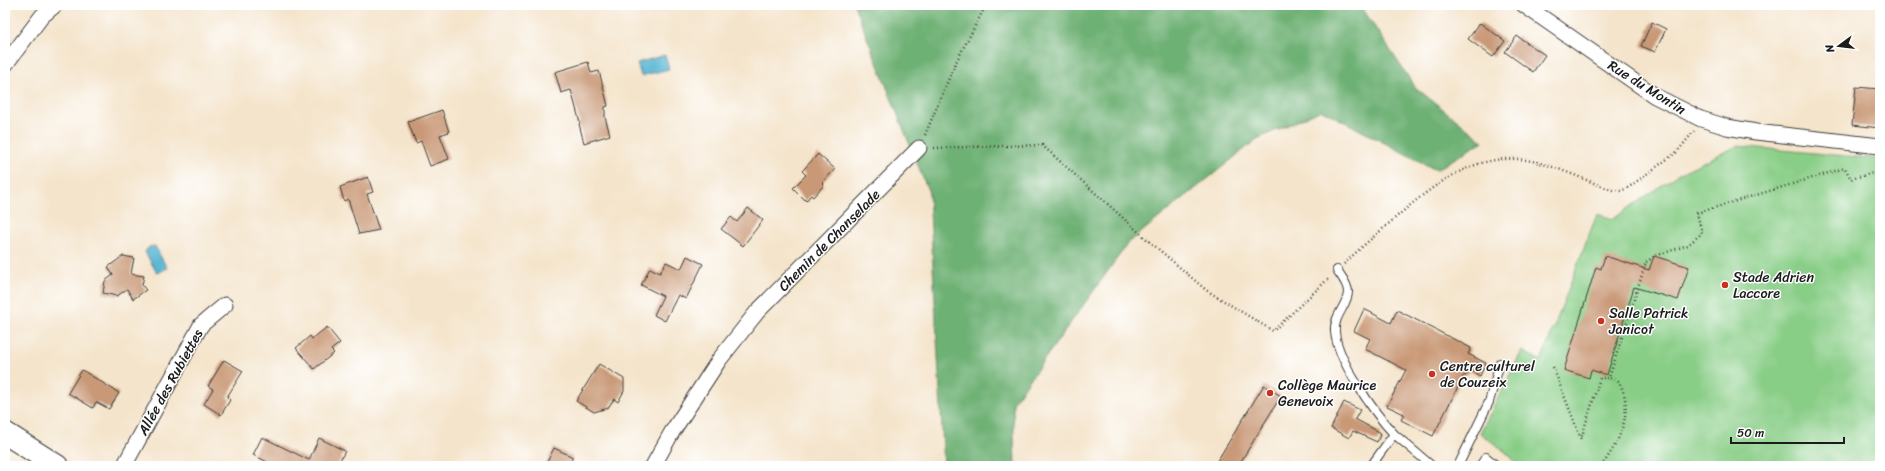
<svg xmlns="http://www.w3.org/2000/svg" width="1885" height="471" font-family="Sriracha,sans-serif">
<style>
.green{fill:#89ce87;stroke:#527552}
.forest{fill:#6eb174;stroke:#456648}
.water{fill:#53b3d1;stroke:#386876}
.building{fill:#c99977}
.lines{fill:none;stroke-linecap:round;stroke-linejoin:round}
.lane-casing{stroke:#3c3a36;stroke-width:10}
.street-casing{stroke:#3c3a36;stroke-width:17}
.secondary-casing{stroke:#3c3a36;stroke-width:24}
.path{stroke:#3c3a36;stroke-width:2.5;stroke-dasharray:1 3;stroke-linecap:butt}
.lane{stroke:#fff;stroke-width:8}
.street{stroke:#fff;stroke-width:15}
.secondary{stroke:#fff;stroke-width:22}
.poi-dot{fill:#c8321e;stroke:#fff;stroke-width:1.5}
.labels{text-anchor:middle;stroke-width:3;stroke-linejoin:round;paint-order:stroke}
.street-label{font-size:14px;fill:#1c1c1c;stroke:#fff}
.poi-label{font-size:14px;fill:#1c1c1c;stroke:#fff;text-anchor:start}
</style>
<rect width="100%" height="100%" fill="#fff"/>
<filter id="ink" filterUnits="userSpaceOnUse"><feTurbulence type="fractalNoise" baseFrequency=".025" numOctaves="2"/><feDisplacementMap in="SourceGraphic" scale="8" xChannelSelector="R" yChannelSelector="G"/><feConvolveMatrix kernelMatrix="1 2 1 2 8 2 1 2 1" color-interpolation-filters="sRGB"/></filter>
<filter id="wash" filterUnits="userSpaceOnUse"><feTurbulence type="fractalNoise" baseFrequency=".012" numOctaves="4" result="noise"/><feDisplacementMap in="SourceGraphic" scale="16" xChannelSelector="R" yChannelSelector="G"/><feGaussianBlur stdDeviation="0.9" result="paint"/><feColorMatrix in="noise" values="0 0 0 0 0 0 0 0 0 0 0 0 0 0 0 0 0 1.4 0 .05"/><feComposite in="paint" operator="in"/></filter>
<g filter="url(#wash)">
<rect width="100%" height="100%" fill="#f4e4cb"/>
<polygon class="green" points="1737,146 1880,159 1880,466 1519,466 1508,454 1480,433 1522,351 1541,361 1597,214 1613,219 1678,174"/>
<polygon class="forest" points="854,5 1360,5 1415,87 1483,141 1436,170 1322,110 1257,139 1128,243 1013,403 1015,466 944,466 929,193"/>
<g class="water">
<polygon points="665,55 669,69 641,76 637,63"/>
<polygon points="155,246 167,268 157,273 145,252 149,247"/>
</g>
<g id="blocks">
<g class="building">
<polygon points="1652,22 1666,29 1655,52 1641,46"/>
<polygon points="1480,23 1505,41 1493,57 1468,39"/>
<polygon points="1517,36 1545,55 1533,72 1505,52"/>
<polygon points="588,62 591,73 599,71 608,106 605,107 605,117 610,135 584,143 579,124 580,123 571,90 561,93 555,72"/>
<polygon points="1856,87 1880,89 1880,128 1852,125"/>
<polygon points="442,110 449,132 440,135 449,159 430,166 421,141 416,143 408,122"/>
<polygon points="818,154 835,169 822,183 824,185 813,197 811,195 806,201 793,188 806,175 802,171"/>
<polygon points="368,177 373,192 367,194 379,230 359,234 348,199 344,201 340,187"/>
<polygon points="748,208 763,220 743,246 721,229 731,217 737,222"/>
<polygon points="123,256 134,258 131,274 144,276 142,285 146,290 133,299 127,289 117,296 103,293 105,281 113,275 108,267"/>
<polygon points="687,256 703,264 686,299 678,295 665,321 654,315 663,296 641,285 650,268 660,273 666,262 681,269"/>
<polygon points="1605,256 1649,270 1654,256 1689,267 1678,300 1634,287 1607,375 1591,370 1589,378 1564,370 1596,267 1601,269"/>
<polygon points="1364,309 1391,323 1397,310 1471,348 1468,354 1486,363 1480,376 1471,371 1463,377 1433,436 1401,420 1404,414 1387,406 1406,370 1365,349 1370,339 1354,331"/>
<polygon points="327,327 340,343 331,350 334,353 314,369 296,348 310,336 312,339"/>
<polygon points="224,360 243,371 227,397 230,400 221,415 204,404 213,389 208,386"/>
<polygon points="599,364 624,379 624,391 618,402 614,399 608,408 594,412 576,401"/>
<polygon points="82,370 119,393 109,409 96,402 93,408 68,393"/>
<polygon points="1264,385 1281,396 1238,466 1214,466"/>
<polygon points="1344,402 1360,410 1355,419 1381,433 1377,442 1353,431 1349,438 1331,428"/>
<polygon points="262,437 309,460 319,438 345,451 337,466 276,466 253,455"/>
<polygon points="554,448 573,457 568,466 545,466"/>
</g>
</g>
</g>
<g filter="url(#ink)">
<use href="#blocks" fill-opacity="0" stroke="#3c3a36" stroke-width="1"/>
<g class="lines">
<defs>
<g id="lane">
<path d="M1337,270C1341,276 1348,284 1348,292C1348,305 1333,316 1335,332C1337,360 1375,414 1394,434"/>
<polyline points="1371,466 1394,434 1432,466"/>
<polyline points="1458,466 1489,402 1500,363"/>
<polyline points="1480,466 1486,457 1497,466"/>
</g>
<g id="street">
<polyline points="1524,5 1655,96 1701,119 1727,127 1756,132 1880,146"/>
<polyline points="5,65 42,16 55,5"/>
<polyline points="124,466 201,325 225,305"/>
<polyline points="653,466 672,432 719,360 757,312 919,148"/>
</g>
<polyline id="secondary" points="5,433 57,466"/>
</defs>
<use href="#lane" class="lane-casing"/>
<use href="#street" class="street-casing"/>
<use href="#secondary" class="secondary-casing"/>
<g class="path">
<polyline points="925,135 955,64 986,5"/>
<polyline points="934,148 1042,145 1142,235 1206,290 1273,331 1329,278"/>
<path d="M1344,264C1360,248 1377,234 1394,219C1431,187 1473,152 1526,160C1552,164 1587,181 1612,190L1621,191L1629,187L1677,152L1694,131"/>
<polyline points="1553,367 1581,439 1600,378 1609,378"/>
<path d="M1601,466C1619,444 1636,408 1618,381L1609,378L1646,262L1655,256L1688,245L1702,233L1697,213L1845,168L1851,179L1880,171"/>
</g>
<use href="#lane" class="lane"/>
<use href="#street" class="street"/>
<use href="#secondary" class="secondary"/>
</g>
</g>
<g class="poi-dot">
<circle cx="1725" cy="285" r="4"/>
<circle cx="1601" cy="321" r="4"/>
<circle cx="1432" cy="374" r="4"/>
<circle cx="1270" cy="393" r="4"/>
</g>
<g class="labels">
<g class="street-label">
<text transform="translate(1647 87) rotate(32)" y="5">Rue du Montin</text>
<text transform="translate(829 240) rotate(-45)" y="5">Chemin de Chanselade</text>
<text transform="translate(170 382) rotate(-61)" y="5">Allée des Rubiettes</text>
</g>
<g class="poi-label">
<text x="1733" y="282">Stade Adrien<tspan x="1733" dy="16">Laccore</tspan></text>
<text x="1609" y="318">Salle Patrick<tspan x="1609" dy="16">Janicot</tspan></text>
<text x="1440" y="371">Centre culturel<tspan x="1440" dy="16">de Couzeix</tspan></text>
<text x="1278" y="390">Collège Maurice<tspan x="1278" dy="16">Genevoix</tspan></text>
</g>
</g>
<rect width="1885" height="471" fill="none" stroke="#fff" stroke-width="20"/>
<g transform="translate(1839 46) rotate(255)" stroke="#ffffff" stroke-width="3" paint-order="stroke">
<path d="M0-3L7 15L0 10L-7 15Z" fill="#1c1c1c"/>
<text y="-6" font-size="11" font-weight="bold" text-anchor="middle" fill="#1c1c1c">N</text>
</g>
<path d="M1731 437v6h113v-6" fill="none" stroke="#1c1c1c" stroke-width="2"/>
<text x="1737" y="437" font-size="12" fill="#1c1c1c" stroke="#ffffff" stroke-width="3" paint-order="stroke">50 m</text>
</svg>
